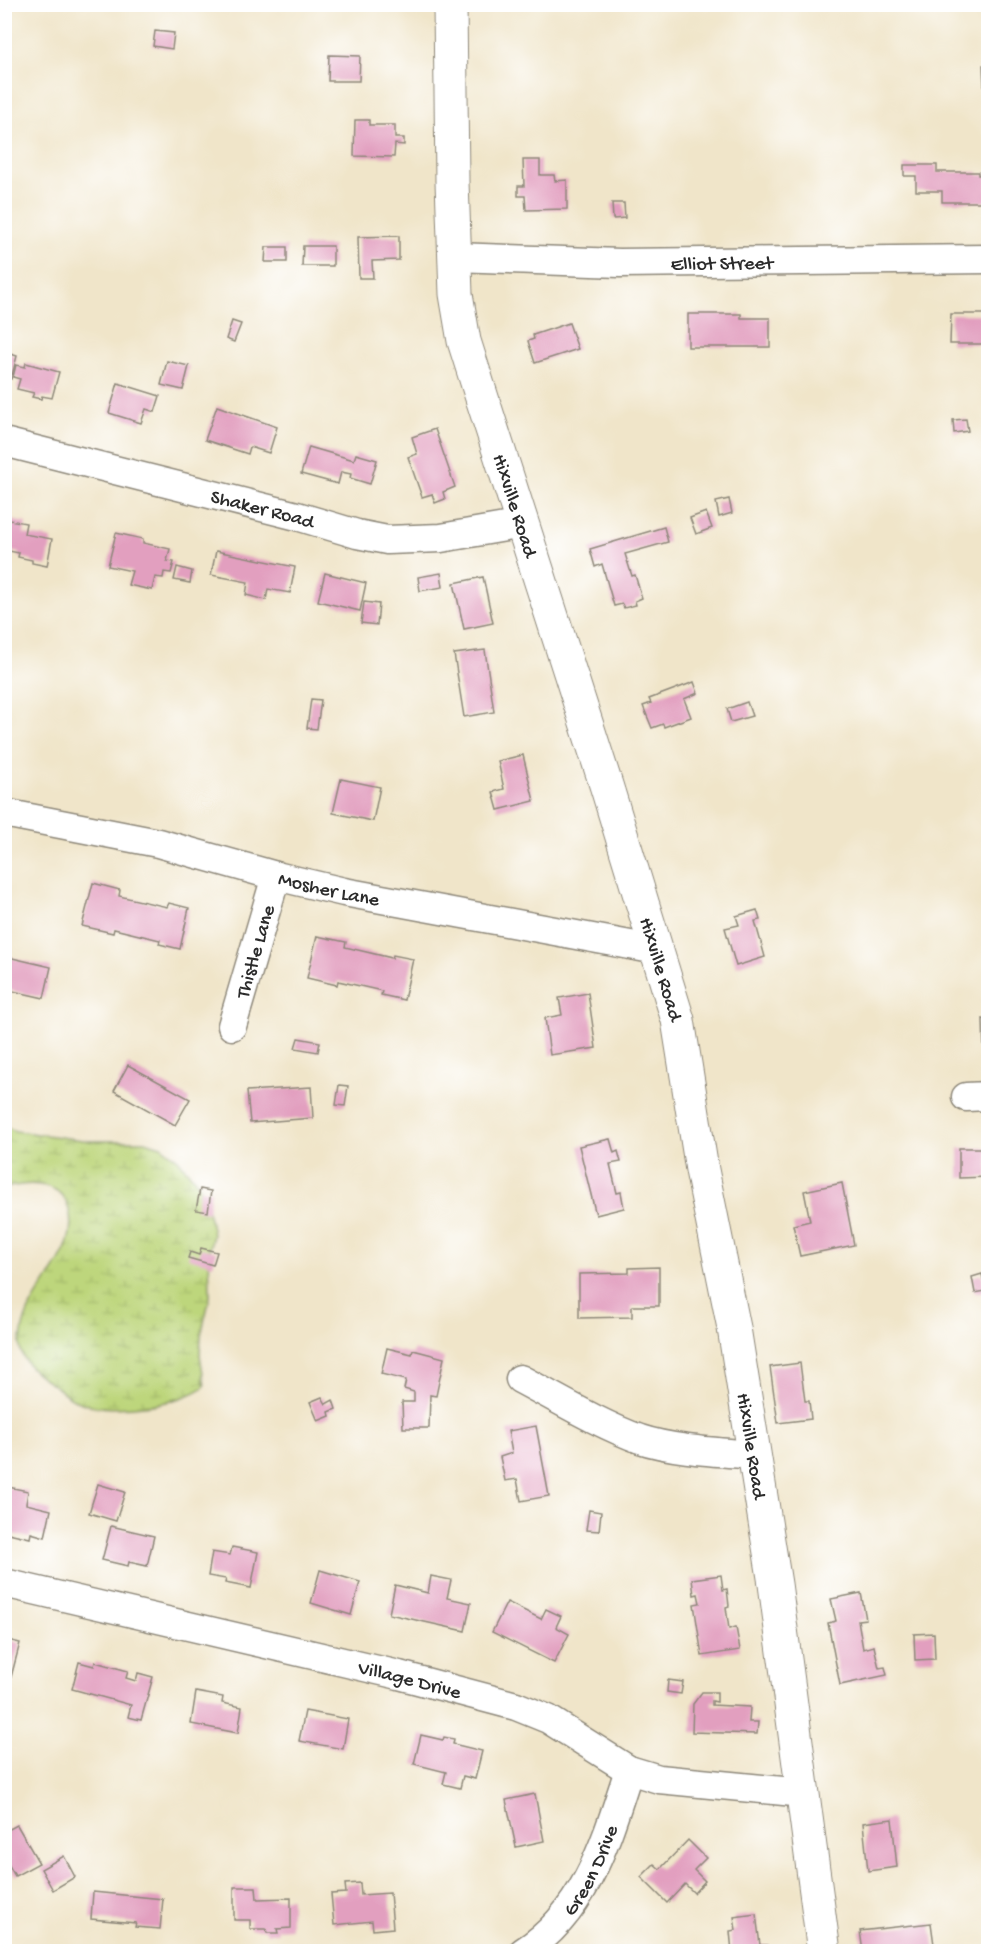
<svg xmlns="http://www.w3.org/2000/svg" width="993" height="1956" font-family="'Gochi Hand',sans-serif">
<style>
.wetland{fill:url(#wetland-marsh);stroke:#748053;stroke-width:1.5}
.building{fill:#e29fbf}
.lines{fill:none;stroke-linecap:round;stroke-linejoin:round}
.street-casing{stroke:#8e887a;stroke-width:31}
.secondary-casing{stroke:#8e887a;stroke-width:35}
.street{stroke:#fff;stroke-width:28}
.secondary{stroke:#fff;stroke-width:33}
.labels{text-anchor:middle;stroke-width:4.5;stroke-linejoin:round;paint-order:stroke}
.street-label{font-size:20px;fill:#2b2b2b;stroke:#fff}
</style>
<defs>
<pattern id="wetland-marsh" width="20" height="14" patternUnits="userSpaceOnUse" patternTransform="scale(1.5)"><rect width="20" height="14" fill="#bdd67b"/><path d="M1 5h8M5 5V1M11 12h8M15 12V8" fill="none" stroke="#a3b86a"/></pattern>
</defs>
<rect width="100%" height="100%" fill="#fff"/>
<filter id="ink" filterUnits="userSpaceOnUse"><feTurbulence type="fractalNoise" baseFrequency=".0167" numOctaves="2"/><feDisplacementMap in="SourceGraphic" scale="12" xChannelSelector="R" yChannelSelector="G"/><feConvolveMatrix kernelMatrix="1 2 1 2 8 2 1 2 1" color-interpolation-filters="sRGB"/></filter>
<filter id="wash" filterUnits="userSpaceOnUse"><feTurbulence type="fractalNoise" baseFrequency=".008" numOctaves="4" result="noise"/><feDisplacementMap in="SourceGraphic" scale="24" xChannelSelector="R" yChannelSelector="G"/><feGaussianBlur stdDeviation="1.35" result="paint"/><feColorMatrix in="noise" values="0 0 0 0 0 0 0 0 0 0 0 0 0 0 0 0 0 1.4 0 .05"/><feComposite in="paint" operator="in"/></filter>
<g filter="url(#wash)">
<rect width="100%" height="100%" fill="#f0e5c9"/>
<path class="wetland" d="M5,1126L15,1131L90,1141H145L161,1146L178,1159L199,1185L209,1214L213,1235L209,1251L210,1297L201,1335L200,1355L205,1386C182,1405 110,1414 82,1403C70,1399 58,1388 48,1381C36,1374 22,1362 20,1347C19,1343 21,1337 22,1333C28,1287 81,1258 69,1210C67,1203 63,1195 57,1191C41,1181 22,1184 5,1188Z"/>
<g id="blocks">
<g class="building">
<polygon points="155,31 174,33 172,49 153,46"/>
<polygon points="329,55 360,56 359,81 328,81"/>
<polygon points="983,65 988,65 988,109 985,109"/>
<polygon points="355,120 369,120 369,125 395,125 395,138 404,138 404,145 395,144 394,157 354,156"/>
<polygon points="523,160 540,160 540,175 554,175 555,181 567,180 567,209 526,210 525,196 518,196 518,186 524,186"/>
<polygon points="904,165 937,165 937,172 978,172 978,175 988,175 988,202 942,202 942,191 916,191 916,176 904,176"/>
<polygon points="612,203 624,203 625,218 613,219"/>
<polygon points="399,236 399,260 372,261 373,278 359,278 358,237"/>
<polygon points="303,246 333,246 333,266 302,266"/>
<polygon points="266,247 287,247 287,262 265,262"/>
<polygon points="688,314 741,314 741,318 770,318 770,347 688,347"/>
<polygon points="951,314 988,314 988,344 950,344"/>
<polygon points="232,321 241,324 234,342 226,339"/>
<polygon points="569,323 578,349 535,363 528,341 534,339 533,335"/>
<polygon points="4,352 17,356 11,379 4,377"/>
<polygon points="167,361 189,366 183,390 161,385"/>
<polygon points="26,363 59,372 52,398 42,396 41,399 32,397 34,393 17,389 20,379 13,377 16,365 25,367"/>
<polygon points="118,383 160,396 155,412 146,409 141,423 109,413"/>
<polygon points="217,406 277,427 269,453 250,447 248,454 205,440"/>
<polygon points="966,419 968,431 954,433 953,420"/>
<polygon points="435,429 455,487 443,492 445,499 435,503 432,494 422,497 408,457 417,454 412,437"/>
<polygon points="309,447 354,460 356,454 377,460 370,484 350,478 351,474 341,472 338,484 301,474"/>
<polygon points="729,499 732,513 719,517 716,502"/>
<polygon points="706,512 712,528 696,534 690,518"/>
<polygon points="4,519 26,523 24,534 52,539 47,566 32,563 32,560 18,557 19,553 4,550"/>
<polygon points="664,527 668,542 625,554 632,576 635,575 642,598 635,601 636,605 624,608 622,604 614,606 602,564 595,567 590,549"/>
<polygon points="116,533 143,539 143,543 170,549 167,561 174,562 171,573 164,572 163,578 155,577 152,590 128,585 132,571 108,566"/>
<polygon points="216,551 295,567 290,593 268,589 266,600 246,595 248,582 211,575"/>
<polygon points="177,567 192,571 190,583 174,580"/>
<polygon points="325,573 366,583 360,611 318,601"/>
<polygon points="441,573 443,587 420,591 418,577"/>
<polygon points="483,577 493,623 464,629 454,583"/>
<polygon points="364,602 379,604 377,625 361,623"/>
<polygon points="485,650 494,712 464,717 454,654"/>
<polygon points="694,682 698,693 684,699 691,717 664,727 663,724 652,728 643,706 651,703 649,699"/>
<polygon points="311,699 321,700 317,729 307,728"/>
<polygon points="747,702 752,716 731,722 727,709"/>
<polygon points="523,755 534,801 498,810 493,792 504,789 498,761"/>
<polygon points="341,779 380,787 373,821 333,813"/>
<polygon points="93,883 120,890 119,896 167,907 169,903 189,908 180,949 159,944 160,940 114,929 113,933 82,926"/>
<polygon points="757,910 760,920 755,921 765,957 736,966 725,928 739,925 736,916"/>
<polygon points="317,936 346,942 345,947 392,958 393,955 413,959 404,1000 381,995 382,991 338,981 337,985 307,978"/>
<polygon points="8,957 51,967 44,998 4,989 4,970"/>
<polygon points="588,993 596,1048 550,1055 545,1018 562,1015 559,998"/>
<polygon points="983,1019 988,1020 988,1055 984,1055"/>
<polygon points="298,1038 320,1042 318,1052 295,1048"/>
<polygon points="128,1065 190,1099 175,1125 114,1091"/>
<polygon points="339,1085 348,1086 345,1106 336,1105"/>
<polygon points="311,1087 313,1118 250,1123 247,1091"/>
<polygon points="610,1139 614,1153 618,1151 621,1162 610,1164 617,1193 621,1192 624,1208 596,1215 579,1146"/>
<polygon points="959,1148 988,1148 988,1177 959,1178"/>
<polygon points="842,1183 854,1245 800,1256 793,1225 810,1221 804,1191"/>
<polygon points="200,1189 211,1191 208,1212 196,1210"/>
<polygon points="201,1248 217,1252 213,1265 188,1258 190,1252 199,1255"/>
<polygon points="659,1267 659,1306 632,1306 632,1317 579,1318 579,1274 629,1273 629,1268"/>
<polygon points="982,1274 986,1291 975,1293 972,1277"/>
<polygon points="387,1348 412,1354 413,1350 444,1358 436,1396 430,1395 429,1428 403,1428 402,1402 414,1402 414,1392 404,1389 406,1380 381,1374"/>
<polygon points="800,1363 805,1401 809,1401 811,1419 778,1423 770,1367"/>
<polygon points="322,1397 326,1404 333,1400 336,1409 329,1412 330,1416 318,1421 310,1402"/>
<polygon points="536,1426 549,1496 521,1501 517,1479 505,1481 500,1457 512,1453 508,1431"/>
<polygon points="98,1484 125,1492 116,1521 89,1513"/>
<polygon points="8,1487 28,1491 26,1504 51,1510 45,1537 31,1533 30,1538 4,1532 4,1500"/>
<polygon points="589,1510 601,1512 599,1531 586,1530"/>
<polygon points="111,1526 154,1536 147,1566 129,1562 128,1566 102,1560"/>
<polygon points="232,1547 258,1552 251,1588 225,1583 226,1579 208,1576 212,1552 230,1555"/>
<polygon points="320,1570 360,1582 351,1615 311,1603"/>
<polygon points="721,1575 723,1590 727,1589 729,1606 726,1607 729,1629 736,1627 740,1650 702,1656 694,1604 700,1603 698,1594 694,1595 692,1579"/>
<polygon points="431,1576 451,1580 447,1598 471,1603 465,1631 389,1614 395,1585 428,1593"/>
<polygon points="861,1593 866,1619 858,1620 863,1649 874,1646 879,1668 885,1667 887,1675 840,1685 828,1623 836,1621 831,1599"/>
<polygon points="507,1602 541,1619 546,1609 561,1616 556,1627 569,1634 554,1663 492,1632"/>
<polygon points="934,1633 935,1659 915,1660 914,1634"/>
<polygon points="4,1639 20,1643 11,1677 4,1675"/>
<polygon points="79,1662 94,1666 95,1662 128,1671 126,1678 136,1681 138,1673 153,1677 141,1720 128,1717 131,1705 72,1689"/>
<polygon points="668,1680 683,1682 681,1694 667,1692"/>
<polygon points="196,1692 223,1697 222,1703 242,1707 238,1733 191,1724"/>
<polygon points="702,1692 717,1692 717,1702 712,1701 712,1705 750,1707 749,1722 758,1722 757,1734 692,1732 693,1704"/>
<polygon points="305,1711 348,1719 343,1749 299,1741"/>
<polygon points="421,1735 443,1740 444,1737 454,1739 453,1744 482,1751 475,1779 463,1776 460,1788 443,1784 446,1772 414,1764"/>
<polygon points="535,1794 544,1841 516,1847 506,1800"/>
<polygon points="892,1819 897,1867 868,1871 863,1823"/>
<polygon points="17,1825 39,1863 15,1876 4,1857 4,1832"/>
<polygon points="688,1840 706,1858 694,1870 705,1881 694,1893 685,1884 667,1903 641,1877 654,1864 660,1869"/>
<polygon points="64,1856 75,1877 53,1890 41,1869"/>
<polygon points="360,1883 361,1895 390,1893 393,1928 373,1930 372,1921 334,1925 331,1894 346,1893 345,1884"/>
<polygon points="234,1887 256,1887 257,1899 291,1898 291,1928 277,1929 278,1933 267,1933 266,1929 250,1929 250,1920 234,1920"/>
<polygon points="93,1892 163,1899 160,1929 135,1927 136,1923 91,1919"/>
<polygon points="756,1914 760,1945 767,1945 768,1952 732,1952 730,1931 736,1930 734,1917"/>
<polygon points="931,1923 935,1952 863,1952 860,1931"/>
</g>
</g>
</g>
<g filter="url(#ink)">
<use href="#blocks" fill-opacity="0" stroke="#8e887a" stroke-width="1.5"/>
<g class="lines">
<defs>
<g id="street">
<path id="s1" d="M455,257L620,263L988,259"/>
<path id="s2" d="M4,442L297,516L357,534L387,540L441,538L523,524"/>
<path id="s3" d="M4,813L158,843L276,876L344,892L657,950"/>
<path id="s4" d="M232,1026L276,876"/>
<polyline points="966,1097 988,1096"/>
<path d="M520,1379C558,1399 599,1424 640,1439C673,1450 719,1452 754,1455"/>
<path id="s5" d="M4,1583L399,1675L516,1706L548,1719L629,1770L659,1779L804,1793"/>
<path id="s6" d="M523,1952C587,1912 607,1837 629,1770"/>
</g>
<g id="secondary">
<path id="s7" d="M450,4L452,182L456,294L464,341L482,398L607,788L678,1020L702,1170L734,1328L775,1584L824,1952"/>
</g>
</defs>
<use href="#street" class="street-casing"/>
<use href="#secondary" class="secondary-casing"/>
<use href="#street" class="street"/>
<use href="#secondary" class="secondary"/>
</g>
</g>
<g class="labels">
<g class="street-label">
<text dy="7" stroke="none"><textPath href="#s1" startOffset="267">Elliot Street</textPath></text>
<text dy="7" stroke="none"><textPath href="#s7" startOffset="510">Hixville Road</textPath></text>
<text dy="7" stroke="none"><textPath href="#s2" startOffset="267">Shaker Road</textPath></text>
<text dy="7" stroke="none"><textPath href="#s3" startOffset="334">Mosher Lane</textPath></text>
<text dy="7" stroke="none"><textPath href="#s4" startOffset="78">Thistle Lane</textPath></text>
<text dy="7" stroke="none"><textPath href="#s7" startOffset="996">Hixville Road</textPath></text>
<text dy="7" stroke="none"><textPath href="#s7" startOffset="1482">Hixville Road</textPath></text>
<text dy="7" stroke="none"><textPath href="#s5" startOffset="417">Village Drive</textPath></text>
<text dy="7" stroke="none"><textPath href="#s6" startOffset="108">Green Drive</textPath></text>
</g>
</g>
<rect width="993" height="1956" fill="none" stroke="#fff" stroke-width="24"/>
</svg>
